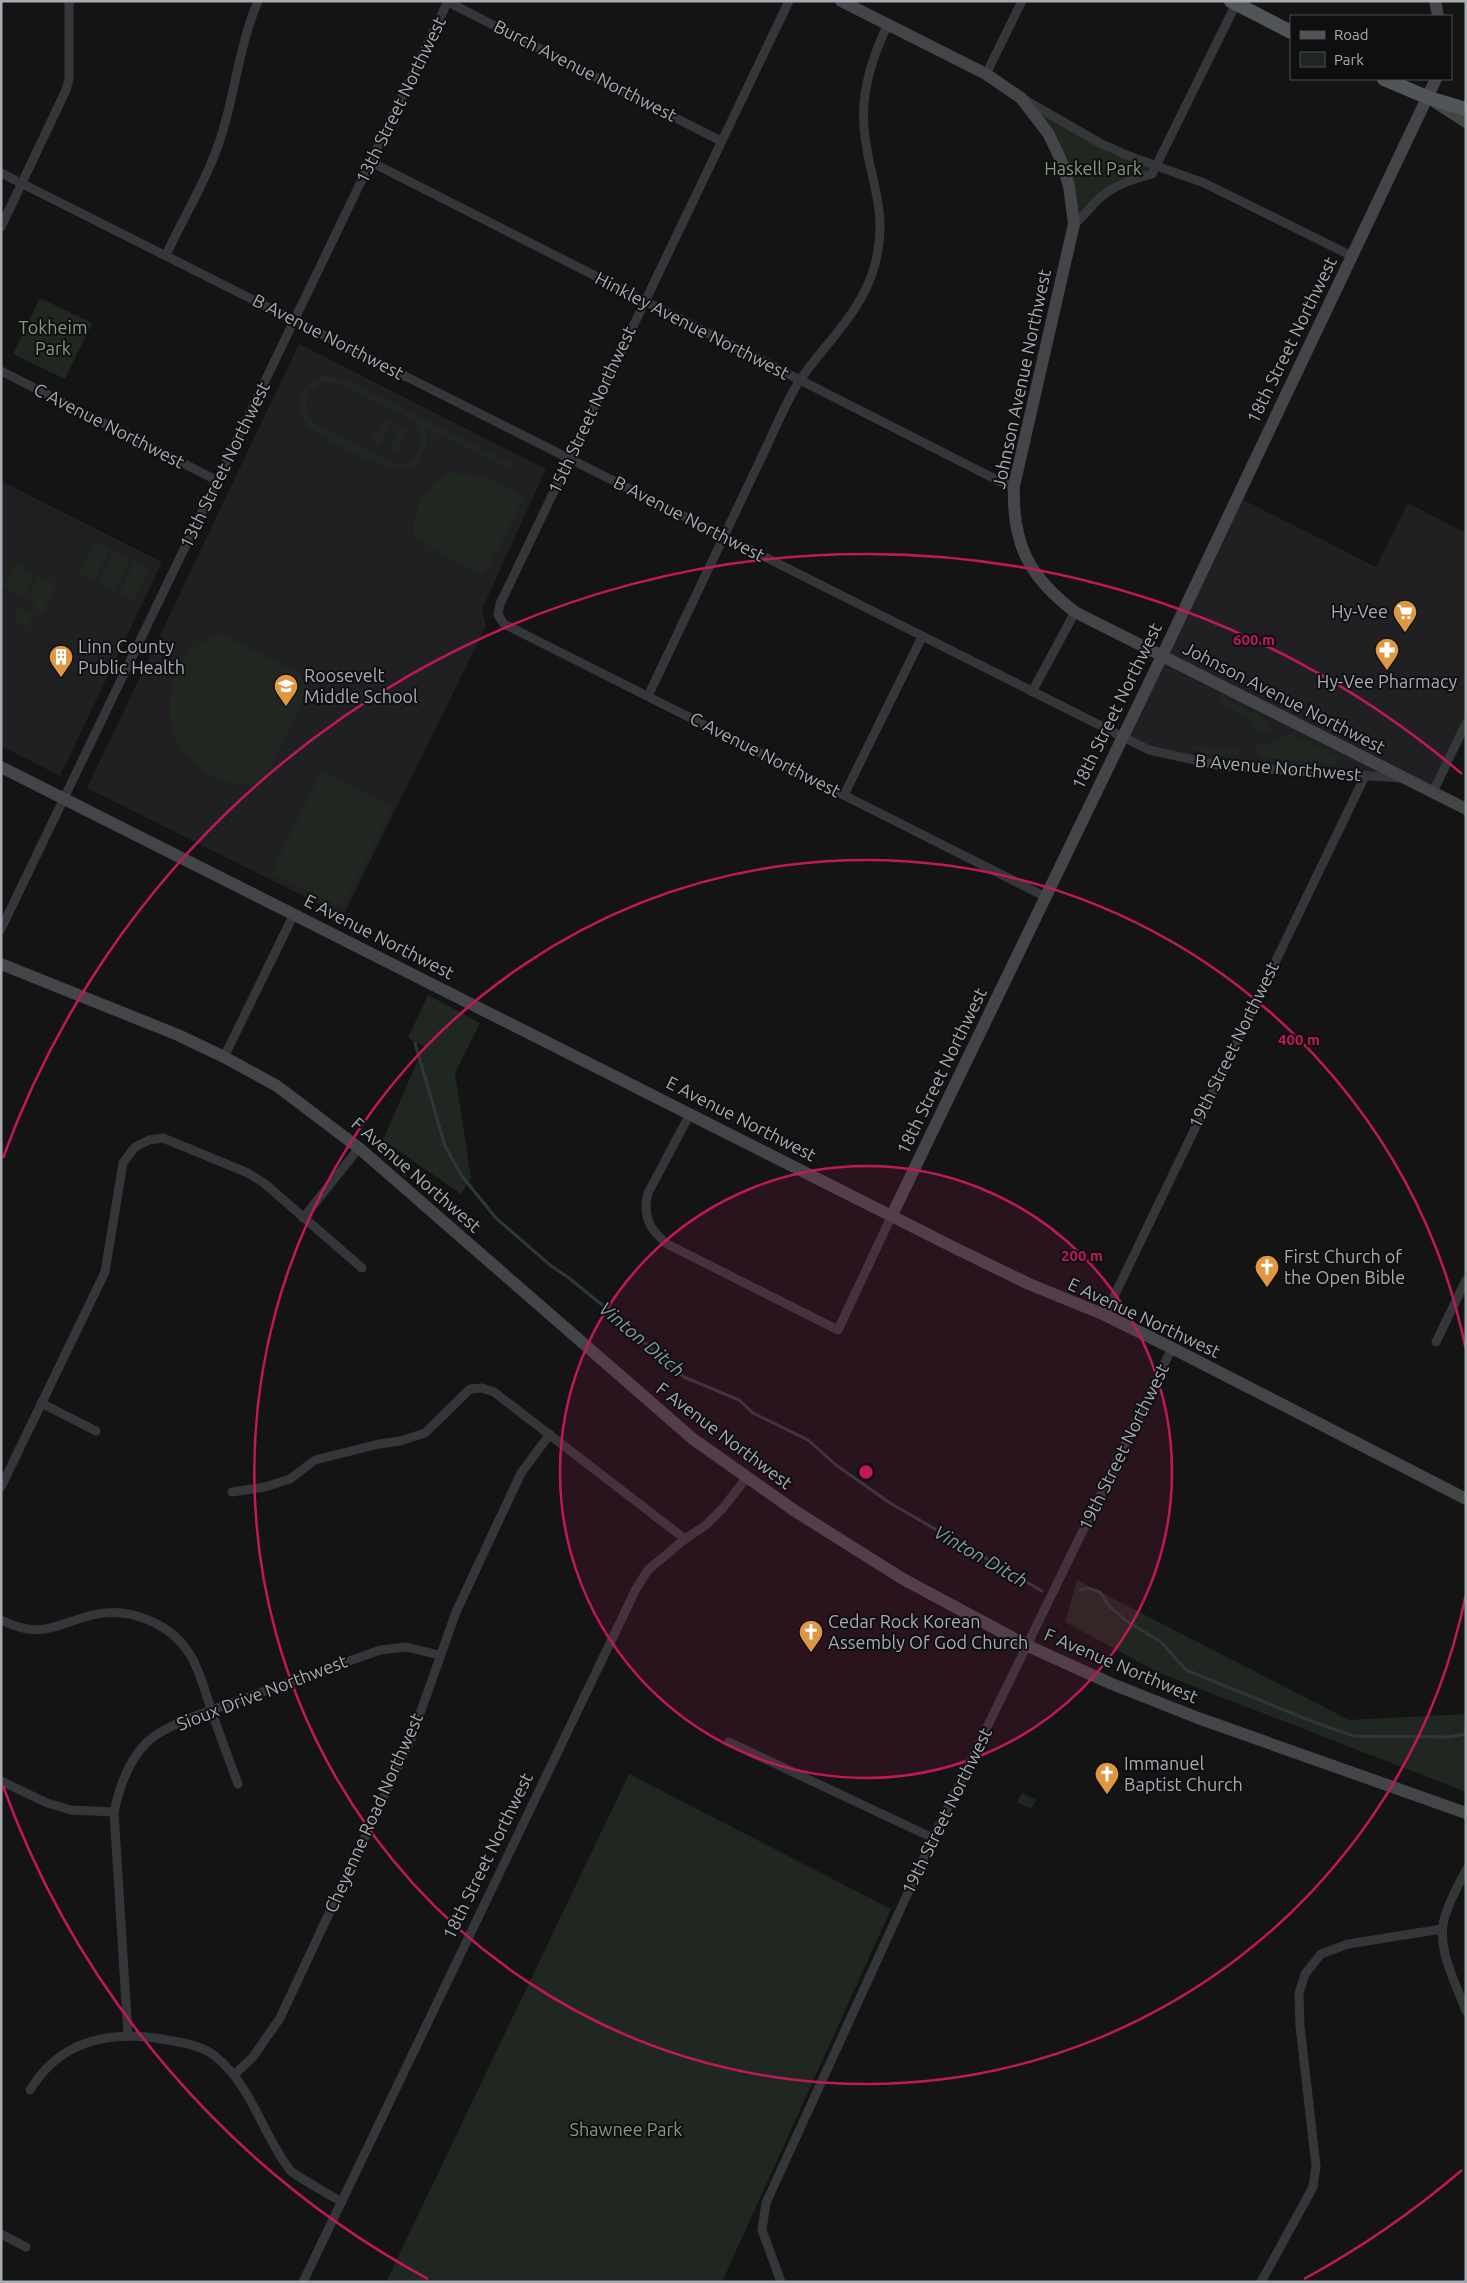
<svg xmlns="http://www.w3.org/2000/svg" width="1467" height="2283" font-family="Ubuntu,sans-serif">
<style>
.built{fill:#202022}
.green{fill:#202720;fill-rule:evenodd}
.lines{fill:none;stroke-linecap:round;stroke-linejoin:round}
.stream{stroke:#2e383c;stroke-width:3}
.street{stroke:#35363a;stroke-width:9}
.secondary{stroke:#434549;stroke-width:12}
.primary{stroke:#515458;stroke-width:14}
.ring{fill:none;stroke:#c2185b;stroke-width:2.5}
.labels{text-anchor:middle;stroke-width:4;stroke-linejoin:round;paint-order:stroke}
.street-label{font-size:18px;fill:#a7acb4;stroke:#0f0f10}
.park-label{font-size:18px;fill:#819d7f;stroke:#0f0f10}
.poi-label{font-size:18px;fill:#a7acb4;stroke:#0f0f10;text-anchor:start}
.water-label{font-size:19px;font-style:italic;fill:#819dac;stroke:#0f0f10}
.centre{fill:#c2185b;stroke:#0f0f10;stroke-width:2.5}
.ring-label{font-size:15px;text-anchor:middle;font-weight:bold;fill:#c2185b;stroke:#0f0f10;stroke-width:4;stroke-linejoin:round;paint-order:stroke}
</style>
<rect width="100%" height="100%" fill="#141415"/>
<g class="built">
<polygon points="299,344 546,469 482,609 486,626 343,916 87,788"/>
<polygon points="1,481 162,562 60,776 1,746"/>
<polygon points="1236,496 1376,567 1408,503 1466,533 1466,723 1433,792 1403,778 1180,758 1121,737"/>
</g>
<g class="green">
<polygon points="1033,112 1070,126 1156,166 1150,173 1124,182 1074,224 1069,186"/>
<polygon points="40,298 92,323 65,379 13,354"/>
<path d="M323,376H330L345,380L510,463L507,468L425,428L426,447L415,465L395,470L387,468C366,458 323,441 308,426C301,420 299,410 300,401C302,388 311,382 323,376ZM323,382L336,383L414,421C427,440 417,470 391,463L313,423C302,407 304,390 323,382Z"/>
<polygon points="383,420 390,423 379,445 372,441"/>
<polygon points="399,427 407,431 396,453 389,449"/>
<path d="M447,473C478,473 499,479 524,498L485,572L477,573L413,537C414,508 422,490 447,473Z"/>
<polygon points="95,541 110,549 94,581 79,573"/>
<polygon points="115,551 130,559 114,591 99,583"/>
<polygon points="135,561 150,569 134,601 119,594"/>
<polygon points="15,564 33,573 33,576 26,591 17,595 3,587"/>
<polygon points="39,576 53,583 56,589 50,595 44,611 41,612 36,609 29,592"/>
<polygon points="19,607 33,615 27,628 19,625 14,617"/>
<polygon points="218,633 300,674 308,690 261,784 237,785 211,777 189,758 172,734 169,703 175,673 192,649"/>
<polygon points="1224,699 1269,722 1272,728 1271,731 1265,733 1255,728 1247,717 1219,703"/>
<polygon points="1289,733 1338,756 1338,762 1335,764 1262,758 1254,750 1257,743 1271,744"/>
<path d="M1190,744L1241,751L1242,753C1231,759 1197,757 1190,744Z"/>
<polygon points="322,771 393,806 342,908 272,873"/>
<polygon points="428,995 480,1023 455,1073 471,1178 461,1194 383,1140 424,1046 408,1038"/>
<polygon points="1077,1580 1349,1720 1466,1714 1466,1792 1159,1673 1065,1622"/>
<polygon points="629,1774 891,1909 722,2282 386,2282"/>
<polygon points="1022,1793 1036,1800 1031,1809 1017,1802"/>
</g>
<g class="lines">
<g class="stream">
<polyline points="415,1043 445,1146 461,1175 496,1218 550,1265 569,1278 627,1325 661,1359 684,1377 739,1400 753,1413 808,1440 836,1465 890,1503 1042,1591"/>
<polyline points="1080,1590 1088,1588 1100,1592 1108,1605 1125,1620 1161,1642 1186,1670 1311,1721 1354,1736 1447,1737 1466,1734"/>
</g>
<g class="street">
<polyline points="789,1 500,604 498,615 504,624 524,634 1046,897"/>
<polyline points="448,2 721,141"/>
<polyline points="986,74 1022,1"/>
<polyline points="1025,100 1100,143 1129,156 1204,183 1352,256"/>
<polyline points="371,162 1001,482 1014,486"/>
<polyline points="1,173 1149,750 1221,766 1400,778"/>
<path d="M1074,224C1085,216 1092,204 1102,196C1117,184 1134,179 1152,174L1236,4"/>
<polyline points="1,227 66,90 69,79 69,1"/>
<path d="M166,255C185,214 211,173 223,130C236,87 240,43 258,1"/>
<polyline points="1,371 218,481"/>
<polyline points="1032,692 1075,612"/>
<path d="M648,696C683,621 719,546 755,471C769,444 784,404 800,380C827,341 863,311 875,264C890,209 867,176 864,126C861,91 873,55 888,24"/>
<polyline points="1433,792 1466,723"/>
<polyline points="844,795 922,637"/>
<polyline points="1,929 448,1"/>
<polyline points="224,1057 294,914"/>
<path d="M690,1114L648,1193C642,1216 650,1230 667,1244L838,1330L892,1215"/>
<polyline points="303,1218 359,1148"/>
<polyline points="1105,1315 1365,776"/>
<polyline points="1436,1342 1466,1280"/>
<polyline points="41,1403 96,1431"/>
<polyline points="1,1487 105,1272 123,1163 135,1147 149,1140 163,1138 248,1173 264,1183 362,1268"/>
<polyline points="232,1492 265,1487 290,1479 315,1460 379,1444 400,1441 425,1433 470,1389 482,1388 494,1392 685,1539"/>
<path d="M1,1620C43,1640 53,1625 92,1615C129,1606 171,1623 191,1656C200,1672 205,1691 211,1709C219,1734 229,1759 238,1784"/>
<polyline points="729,1742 933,1838"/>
<polyline points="1,1781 47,1803 71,1810 114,1812"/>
<path d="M1466,1870C1459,1884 1451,1898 1446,1913C1434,1945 1455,1981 1466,2011"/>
<path d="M128,2034L114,1812C120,1784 131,1752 156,1735C165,1729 175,1725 184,1720L380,1650L406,1647L439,1655"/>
<polyline points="234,2075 253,2057 280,2018 411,1739 456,1612 521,1473 550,1434"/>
<path d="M30,2090C62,2037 115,2029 173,2041C186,2043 204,2047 215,2056C253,2087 262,2134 290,2170C295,2176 332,2196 342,2202"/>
<polyline points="1,2234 26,2247"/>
<polyline points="303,2282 636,1589 648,1570 685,1539 706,1525 723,1508 747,1477"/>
<polyline points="781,2282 762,2230 766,2203 933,1838 1172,1348"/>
<polyline points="1261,2282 1313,2187 1316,2166 1300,2026 1299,1993 1305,1974 1321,1954 1348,1944 1442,1929"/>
</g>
<g class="secondary">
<path d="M841,1L986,74L1021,98L1048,133L1061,160L1069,186L1074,224L1014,486C1012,544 1029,577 1075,612L1466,809"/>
<polyline points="1435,1 1438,16"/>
<polyline points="1435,102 1466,122"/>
<polyline points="1,767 959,1250 1029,1284 1105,1315 1172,1348 1466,1499"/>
<polyline points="1,964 178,1035 224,1057 277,1086 359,1148 693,1439 795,1511 903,1579 1028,1646 1112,1684 1198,1718 1466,1813"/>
<polyline points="892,1215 1162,656 1436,79"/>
</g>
<g class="primary">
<polyline points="1231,1 1291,32"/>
<polyline points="1384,79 1429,98 1466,109"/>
</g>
</g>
<circle cx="866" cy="1472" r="306" fill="#c2185b" fill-opacity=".12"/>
<g class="ring">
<circle cx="866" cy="1472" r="306"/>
<path d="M1466 1594A612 612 0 1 1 1466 1350"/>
<path d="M1462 2170A918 918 0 0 1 1304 2279M428 2279A918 918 0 0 1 3 1786M3 1158A918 918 0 0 1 1462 774"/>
</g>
<defs>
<symbol id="supermarket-pin" viewBox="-11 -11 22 30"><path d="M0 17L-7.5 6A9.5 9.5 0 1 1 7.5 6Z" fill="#df9741" stroke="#0f0f10"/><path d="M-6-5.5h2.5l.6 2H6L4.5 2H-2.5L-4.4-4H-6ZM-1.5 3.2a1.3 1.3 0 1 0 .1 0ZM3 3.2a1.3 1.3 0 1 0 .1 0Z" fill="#fff"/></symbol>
<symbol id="pharmacy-pin" viewBox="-11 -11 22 30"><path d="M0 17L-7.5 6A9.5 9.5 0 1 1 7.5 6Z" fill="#df9741" stroke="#0f0f10"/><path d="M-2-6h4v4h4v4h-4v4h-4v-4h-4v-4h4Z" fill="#fff"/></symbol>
<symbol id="building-pin" viewBox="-11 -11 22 30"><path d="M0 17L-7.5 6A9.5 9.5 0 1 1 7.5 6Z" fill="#df9741" stroke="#0f0f10"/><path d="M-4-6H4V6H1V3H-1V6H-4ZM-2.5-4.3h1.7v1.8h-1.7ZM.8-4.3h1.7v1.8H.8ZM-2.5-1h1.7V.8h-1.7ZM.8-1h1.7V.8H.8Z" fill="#fff"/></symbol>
<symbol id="school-pin" viewBox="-11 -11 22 30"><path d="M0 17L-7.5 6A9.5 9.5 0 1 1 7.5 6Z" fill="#df9741" stroke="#0f0f10"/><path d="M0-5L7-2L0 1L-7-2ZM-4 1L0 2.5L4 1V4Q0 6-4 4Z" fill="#fff"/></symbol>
<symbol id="church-pin" viewBox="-11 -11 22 30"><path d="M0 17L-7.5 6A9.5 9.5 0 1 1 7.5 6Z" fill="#df9741" stroke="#0f0f10"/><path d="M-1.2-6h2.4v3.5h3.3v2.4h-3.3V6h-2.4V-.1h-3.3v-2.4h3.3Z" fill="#fff"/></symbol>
</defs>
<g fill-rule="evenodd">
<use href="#supermarket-pin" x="1391" y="598" width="28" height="38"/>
<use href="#pharmacy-pin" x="1373" y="636" width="28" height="38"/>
<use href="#building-pin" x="47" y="643" width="28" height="38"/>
<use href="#school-pin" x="272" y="672" width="28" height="38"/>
<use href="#church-pin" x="1253" y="1253" width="28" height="38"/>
<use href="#church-pin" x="797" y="1618" width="28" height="38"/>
<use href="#church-pin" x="1093" y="1760" width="28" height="38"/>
</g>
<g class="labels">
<g class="street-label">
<text transform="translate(585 71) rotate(27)" y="6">Burch Avenue Northwest</text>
<text transform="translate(401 100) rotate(-64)" y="6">13th Street Northwest</text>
<text transform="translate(692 326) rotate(27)" y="6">Hinkley Avenue Northwest</text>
<text transform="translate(328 337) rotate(27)" y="6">B Avenue Northwest</text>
<text transform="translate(1292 340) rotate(-64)" y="6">18th Street Northwest</text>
<text transform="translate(1022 379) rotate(-78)" y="6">Johnson Avenue Northwest</text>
<text transform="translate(592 410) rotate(-65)" y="6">15th Street Northwest</text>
<text transform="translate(109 426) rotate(27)" y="6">C Avenue Northwest</text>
<text transform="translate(225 465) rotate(-64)" y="6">13th Street Northwest</text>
<text transform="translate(689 519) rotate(27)" y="6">B Avenue Northwest</text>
<text transform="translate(1284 698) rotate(27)" y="6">Johnson Avenue Northwest</text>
<text transform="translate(1117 706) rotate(-64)" y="6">18th Street Northwest</text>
<text transform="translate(765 755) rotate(27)" y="6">C Avenue Northwest</text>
<text transform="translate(1278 768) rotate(5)" y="6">B Avenue Northwest</text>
<text transform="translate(379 937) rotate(27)" y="6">E Avenue Northwest</text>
<text transform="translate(1234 1045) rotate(-64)" y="6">19th Street Northwest</text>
<text transform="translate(942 1071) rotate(-64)" y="6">18th Street Northwest</text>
<text transform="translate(741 1119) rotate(27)" y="6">E Avenue Northwest</text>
<text transform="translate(416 1175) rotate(41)" y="6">F Avenue Northwest</text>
<text transform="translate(1144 1318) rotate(25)" y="6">E Avenue Northwest</text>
<text transform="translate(724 1436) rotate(37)" y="6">F Avenue Northwest</text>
<text transform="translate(1124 1447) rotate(-64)" y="6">19th Street Northwest</text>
<text transform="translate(1121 1666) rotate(23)" y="6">F Avenue Northwest</text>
<text transform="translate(262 1693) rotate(-21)" y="6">Sioux Drive Northwest</text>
<text transform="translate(947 1811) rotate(-64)" y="6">19th Street Northwest</text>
<text transform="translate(374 1813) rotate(-66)" y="6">Cheyenne Road Northwest</text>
<text transform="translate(488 1856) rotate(-64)" y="6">18th Street Northwest</text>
</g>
<g class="park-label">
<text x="1093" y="175">Haskell Park</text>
<text x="53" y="334">Tokheim<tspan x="53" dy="21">Park</tspan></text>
<text x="626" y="2136">Shawnee Park</text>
</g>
<g class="poi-label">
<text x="1388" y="618" text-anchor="end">Hy-Vee</text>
<text x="78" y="653">Linn County<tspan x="78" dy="21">Public Health</tspan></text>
<text x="304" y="682">Roosevelt<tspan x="304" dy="21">Middle School</tspan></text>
<text x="1387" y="688" text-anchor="middle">Hy-Vee Pharmacy</text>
<text x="1284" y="1263">First Church of<tspan x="1284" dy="21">the Open Bible</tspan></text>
<text x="828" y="1628">Cedar Rock Korean<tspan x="828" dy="21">Assembly Of God Church</tspan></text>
<text x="1124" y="1770">Immanuel<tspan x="1124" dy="21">Baptist Church</tspan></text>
</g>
<g class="water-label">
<text transform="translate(642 1339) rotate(40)" y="7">Vinton Ditch</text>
<text transform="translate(981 1556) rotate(30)" y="7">Vinton Ditch</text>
</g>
</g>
<circle cx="866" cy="1472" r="8" class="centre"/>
<g class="ring-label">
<text x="1254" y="645">600 m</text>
<text x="1299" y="1045">400 m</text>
<text x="1082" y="1261">200 m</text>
</g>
<rect width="1467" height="2283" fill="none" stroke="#a7acb4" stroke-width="5"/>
<rect x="1290" y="15" width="162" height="65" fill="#0f0f10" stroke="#4c4e52"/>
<rect x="1300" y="31" width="25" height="8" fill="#515458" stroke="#4c4e52"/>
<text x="1334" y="40" font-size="15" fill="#a7acb4">Road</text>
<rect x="1300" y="52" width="25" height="15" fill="#202720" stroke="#4c4e52"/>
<text x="1334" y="65" font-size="15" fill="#a7acb4">Park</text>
</svg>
